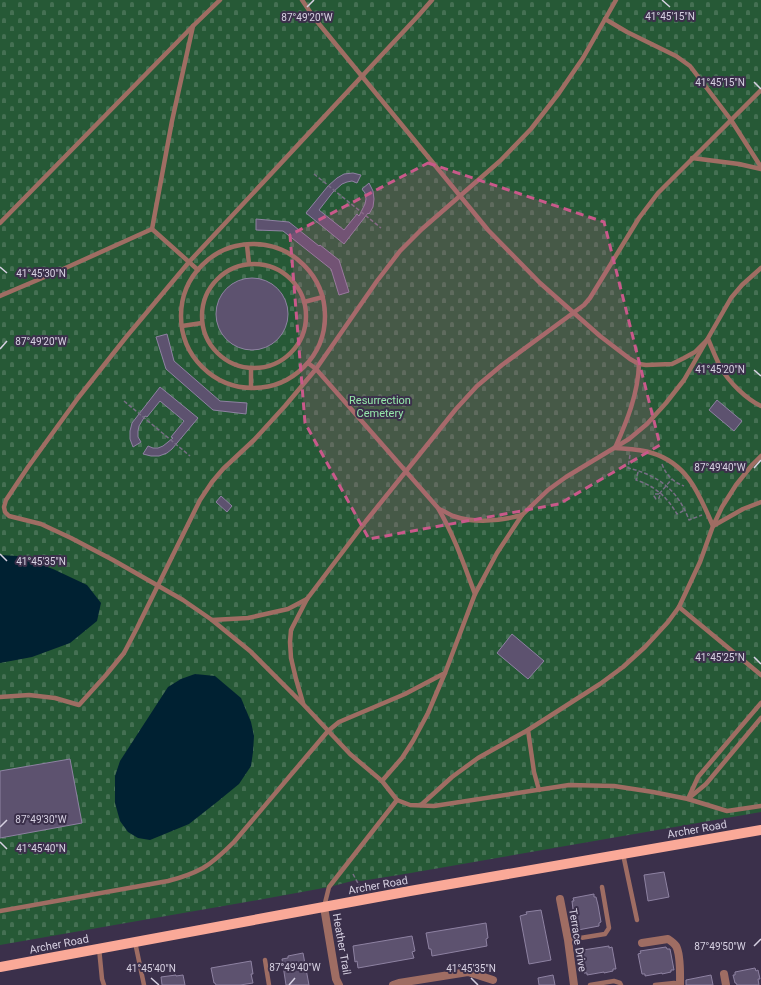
<svg xmlns="http://www.w3.org/2000/svg" width="761" height="985" font-family="Roboto,sans-serif">
<style>
.cemetery{fill:url(#cemetery-stones)}
.water{fill:#002132}
.building{fill:#5d526f;stroke:#8e82a2}
.lines{fill:none;stroke-linecap:round;stroke-linejoin:round}
.path{stroke:#776e85;stroke-width:1.5;stroke-dasharray:4 2;stroke-linecap:butt}
.service{stroke:#9f6d63;stroke-width:4.5}
.minor{stroke:#9f6d63;stroke-width:8}
.primary{stroke:#faa998;stroke-width:10}
.marked{fill:#c9598a;fill-opacity:0.2;stroke:#c9598a;stroke-width:3;stroke-dasharray:8 5;stroke-linejoin:round}
.ticks{fill:none;stroke:#d7d1e2;stroke-width:1.5}
.labels{text-anchor:middle;stroke-width:4;stroke-linejoin:round;paint-order:stroke}
.park-label{font-size:11px;fill:#95e7aa;stroke:#3b304b}
.street-label{font-size:11px;fill:#d7d1e2;stroke:#3b304b}
.ticks-label{font-size:10px;text-anchor:middle;fill:#d7d1e2;stroke:#3b304b;stroke-width:4;stroke-linejoin:round;paint-order:stroke}
</style>
<defs>
<pattern id="cemetery-stones" width="16" height="16" patternUnits="userSpaceOnUse"><rect width="16" height="16" fill="#265936"/><path d="M2 7V4a2 2 0 0 1 4 0v3zM10 15v-3a2 2 0 0 1 4 0v3z" fill="#457053"/></pattern>
</defs>
<rect width="100%" height="100%" fill="#3b304b"/>
<polygon class="cemetery" points="0,0 761,0 761,812 405,874 361,881 356,880 329,887 252,901 0,945"/>
<g class="water">
<polygon points="0,555 17,556 53,569 87,585 101,603 97,621 70,643 32,657 0,663"/>
<polygon points="195,674 215,676 241,698 251,722 254,736 253,752 251,766 239,784 217,802 189,824 150,840 138,838 128,832 120,821 115,803 115,776 120,761 168,687 181,679"/>
</g>
<g class="building">
<polygon points="353,173 361,175 357,183 352,181 347,182 342,184 333,192 319,210 344,230 357,214 359,216 365,204 366,199 365,193 362,189 369,183 373,191 374,199 373,207 369,214 368,213 344,244 306,213 328,186 337,178 344,174"/>
<polygon points="256,219 289,222 319,246 320,245 339,260 349,292 339,295 331,269 283,231 256,230"/>
<circle cx="252" cy="314" r="36"/>
<polygon points="167,334 174,361 220,401 247,403 246,414 213,410 166,369 156,337"/>
<polygon points="160,387 198,418 172,449 167,453 159,456 151,456 143,454 148,446 153,448 158,448 163,446 173,438 171,437 184,421 160,401 147,417 145,416 139,426 138,431 138,437 141,442 133,447 130,439 130,431 132,423"/>
<polygon points="717,400 742,421 734,431 709,410"/>
<polygon points="221,496 232,506 227,512 216,502"/>
<polygon points="512,634 544,661 528,679 497,653"/>
<polygon points="70,759 82,823 0,838 0,771"/>
<polygon points="664,872 669,897 648,901 644,875"/>
<polygon points="594,894 594,897 596,897 598,905 601,922 599,923 599,926 578,930 578,927 575,927 572,901 574,901 573,898"/>
<polygon points="541,910 551,960 529,964 520,916 527,914 526,912"/>
<polygon points="486,923 488,938 486,939 487,946 432,956 431,949 429,949 426,933"/>
<polygon points="412,936 415,951 412,952 414,958 358,968 357,961 355,962 353,946"/>
<polygon points="609,946 609,948 612,947 616,969 613,969 613,971 604,973 604,972 587,975 587,973 584,973 580,953 583,952 583,950"/>
<polygon points="666,947 667,949 670,949 674,970 671,970 671,972 662,974 662,973 645,976 645,974 642,974 638,954 641,953 640,951"/>
<polygon points="303,953 309,985 286,985 282,959 288,958 288,956"/>
<polygon points="251,961 253,974 251,974 253,983 240,985 216,985 215,983 214,983 211,968"/>
<polygon points="755,968 756,971 758,970 760,979 758,979 759,985 737,985 736,983 735,983 733,975 735,975 735,972"/>
<polygon points="176,975 176,976 183,975 185,985 162,985 161,977"/>
<polygon points="553,975 555,985 539,985 538,978"/>
<polygon points="711,975 713,985 686,985 686,980"/>
</g>
<g class="lines">
<g class="path">
<polyline points="314,174 381,228"/>
<polyline points="124,401 190,456"/>
<path d="M630,455L628,468C658,475 678,490 689,520L702,515"/>
<path d="M662,464C666,475 673,482 684,486"/>
<path d="M638,472L636,480C655,486 667,497 677,514L685,510"/>
<polyline points="659,494 655,494 654,496 656,499 659,498 660,495 659,494 672,479"/>
<polyline points="353,874 359,885"/>
</g>
<g class="service">
<path d="M302,0L315,19L488,230L540,283L600,336L630,359L639,364L646,365L672,364L684,358L695,352L708,339C712,348 716,359 721,368C729,382 746,399 761,406"/>
<polyline points="605,19 627,32 676,56 690,66 731,120 761,167"/>
<polyline points="692,158 739,164 761,169"/>
<polyline points="0,223 193,26"/>
<circle cx="253" cy="316" r="72"/>
<polyline points="247,245 249,264"/>
<circle cx="254" cy="316" r="52"/>
<polyline points="198,270 152,229 172,121 193,26 220,0"/>
<polyline points="0,296 61,270 152,229"/>
<polyline points="304,302 323,297"/>
<polyline points="182,326 202,323"/>
<path d="M308,363L316,369L438,508C454,535 464,565 475,594"/>
<path d="M639,364C638,394 627,421 615,448C627,449 640,449 652,453C688,464 699,494 713,526L743,509L761,502"/>
<polyline points="251,368 251,388"/>
<path d="M439,509C444,511 449,514 453,516C476,524 500,521 522,515"/>
<polyline points="679,607 761,675"/>
<polyline points="212,620 248,618 288,609 307,599"/>
<polyline points="0,697 29,695 55,698 79,705 106,675 124,653 137,628 200,500 212,482 223,469 254,440 285,406 316,369 377,281 400,251 422,229 500,161 531,129 559,93 583,58 616,0"/>
<polyline points="303,703 296,679 291,658 290,642 291,630 307,599 366,521 456,409 477,386 502,365 584,305 590,298 639,218 658,193 761,90"/>
<polyline points="528,730 534,772 539,790"/>
<polyline points="382,781 402,758 413,741 428,713 445,673 475,594 497,553 522,515 548,490 566,477 629,439 647,424 666,403 684,380 731,298 742,285 761,268"/>
<polyline points="689,798 706,784 761,718"/>
<polyline points="688,799 698,777 761,703"/>
<polyline points="397,800 382,781 350,754 303,704 250,651 212,620 183,600 113,560 71,538 41,524 9,516 5,512 4,507 6,500 28,467 78,398 127,336 189,262 418,16 432,0"/>
<polyline points="421,805 452,777 478,758 528,730 600,684 623,667 645,647 668,622 679,607 700,562 713,526 722,507 736,485 752,465 761,456"/>
<polyline points="623,854 637,920"/>
<polyline points="324,907 329,887 397,800 410,805 434,806 569,785 614,786 653,792 688,799 727,811 761,806"/>
<path d="M0,911L168,881C180,878 192,874 203,868C215,861 225,851 234,842L328,731L339,722L405,694L445,673"/>
<polyline points="568,940 605,934 609,928 602,887"/>
<polyline points="135,942 144,985"/>
<polyline points="99,948 102,979 104,985"/>
<polyline points="265,960 269,985"/>
<polyline points="590,985 614,981 620,983 621,985"/>
<polyline points="655,985 674,983 680,984"/>
</g>
<g class="minor">
<polyline points="560,899 568,940 574,985"/>
<polyline points="324,907 336,979 339,985"/>
<path d="M642,943L668,939C671,941 674,943 676,946C681,955 680,975 680,985"/>
<polyline points="724,974 726,985"/>
<polyline points="393,985 399,983 468,972 493,980"/>
</g>
<polyline class="primary" points="0,967 410,891 761,830"/>
</g>
<path class="marked" d="M428,163L604,222L660,445L559,504L369,539L305,423L290,235Z"/>
<path class="ticks" d="M662,0L670,7M307,7L314,0M754,82L761,89M0,267L7,273M0,349L7,341M754,370L761,376M754,468L761,460M0,554L7,561M754,657L761,664M0,827L7,820M0,842L7,849M754,946L761,939M151,978L159,985M471,978L478,985M289,985L295,978"/>
<g class="labels">
<g class="park-label">
<text x="380" y="404">Resurrection<tspan x="380" dy="13">Cemetery</tspan></text>
</g>
<g class="street-label">
<text transform="translate(697 829) rotate(-10)" y="4">Archer Road</text>
<text transform="translate(378 885) rotate(-10)" y="4">Archer Road</text>
<text transform="translate(578 940) rotate(81)" y="4">Terrace Drive</text>
<text transform="translate(59 944) rotate(-11)" y="4">Archer Road</text>
<text transform="translate(342 944) rotate(80)" y="4">Heather Trail</text>
</g>
</g>
<g class="ticks-label">
<text x="670" y="20">41°45'15"N</text>
<text x="307" y="21">87°49'20"W</text>
<text x="720" y="86">41°45'15"N</text>
<text x="41" y="277">41°45'30"N</text>
<text x="41" y="345">87°49'20"W</text>
<text x="720" y="373">41°45'20"N</text>
<text x="720" y="471">87°49'40"W</text>
<text x="41" y="565">41°45'35"N</text>
<text x="720" y="661">41°45'25"N</text>
<text x="41" y="823">87°49'30"W</text>
<text x="41" y="852">41°45'40"N</text>
<text x="720" y="950">87°49'50"W</text>
<text x="295" y="971">87°49'40"W</text>
<text x="151" y="972">41°45'40"N</text>
<text x="471" y="972">41°45'35"N</text>
</g>
</svg>
